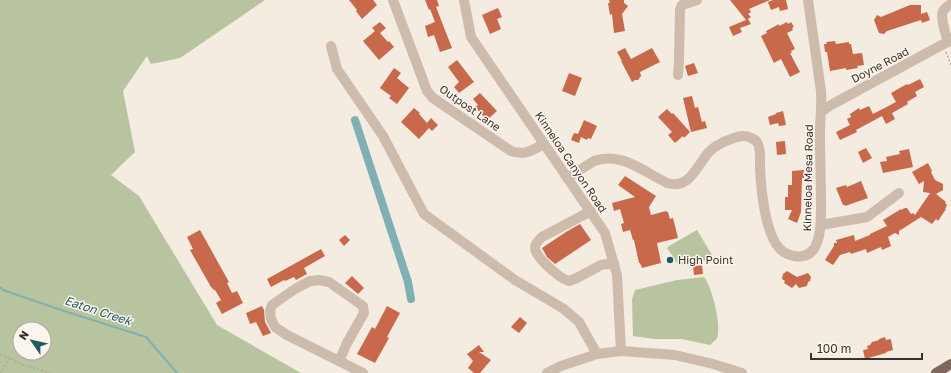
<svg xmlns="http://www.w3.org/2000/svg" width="951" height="373" font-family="'Golos Text',sans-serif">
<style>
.green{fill:#b8c4a0;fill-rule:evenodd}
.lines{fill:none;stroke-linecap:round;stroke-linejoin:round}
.stream{stroke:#7fb0b2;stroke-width:2}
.canal{stroke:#7fb0b2;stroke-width:8}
.building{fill:#c8694b}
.path{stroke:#b9a596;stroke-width:1.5;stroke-dasharray:2 2;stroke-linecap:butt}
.minor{stroke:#cdbbac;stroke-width:10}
.major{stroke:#7d675c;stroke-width:10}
.poi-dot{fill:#1f5a5e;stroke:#fbf5ee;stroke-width:1.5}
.labels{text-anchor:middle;stroke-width:3;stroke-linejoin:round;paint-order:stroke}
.street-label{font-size:11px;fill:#3b302b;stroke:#fbf5ee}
.poi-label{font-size:11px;fill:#3b302b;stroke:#fbf5ee;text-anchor:start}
.water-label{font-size:12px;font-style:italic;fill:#1f5a5e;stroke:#fbf5ee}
</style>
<rect width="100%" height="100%" fill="#f4ebe1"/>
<g class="green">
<path d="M0,0H265L180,58L151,64L147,56L123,91L135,152L111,175L139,196L217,325L301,373H0ZM20,329H44V353H20Z"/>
<polygon points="697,230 712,255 710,256 711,257 700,263 692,267 677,263 667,248 669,246"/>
<path d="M704,277C712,287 722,326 717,338C716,340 712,343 710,345L682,339H654L633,336L632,299L635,290L677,280Z"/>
</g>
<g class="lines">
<polyline class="stream" points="0,287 3,290 64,311 146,337 177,373"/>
<polyline class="canal" points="355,120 408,282 411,299"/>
</g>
<g class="building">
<polygon points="349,0 373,0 377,5 362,19 356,11 357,10"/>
<polygon points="425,0 437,0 439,6 436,7 452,48 440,52 434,35 428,37 425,26 435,22 430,9 429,10"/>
<polygon points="609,0 624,0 624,3 628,6 622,14 625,31 614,33 612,14 610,15 608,3 610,3"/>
<polygon points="730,0 770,0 749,9 751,12 748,14 751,17 748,19 751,24 740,28 742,32 733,36 729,27 746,20"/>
<polygon points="773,0 786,0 788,9 780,11 779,7 771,10 768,2"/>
<polygon points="910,5 921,5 921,14 927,12 930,20 922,23 921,20 887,31 884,34 879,33 874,20 877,15 881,17"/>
<polygon points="498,8 502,17 497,19 501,29 490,34 482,15"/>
<polygon points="380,22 386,28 380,33 388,42 389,41 394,47 379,60 363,41 375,31 372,28"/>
<polygon points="787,22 788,24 791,22 794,27 792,28 793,30 787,33 795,49 791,51 792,53 790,53 800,72 790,77 781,59 774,63 761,36 767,33 766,31 779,24 779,26"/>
<polygon points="835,41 836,44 849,42 849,44 851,44 853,54 862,53 864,65 857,66 858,68 846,70 846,68 830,71 827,52 825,52 824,44 827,44 826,42"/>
<polygon points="625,48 631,59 652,48 660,62 640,72 641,76 638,80 635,80 632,82 621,61 622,61 617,52"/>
<polygon points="457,60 474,82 459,93 454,87 459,82 448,67"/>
<polygon points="694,63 698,73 688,76 685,66"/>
<polygon points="394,68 401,73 397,78 409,88 397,104 389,98 391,96 380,88"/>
<polygon points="569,73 582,78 575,96 562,91"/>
<polygon points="920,79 924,87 915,92 917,96 907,102 908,104 892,113 895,119 886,124 882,116 856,130 857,132 840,140 836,132 850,125 847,119 851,117 850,114 859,108 860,110 869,106 873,114 896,102 891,93 907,84 908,85"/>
<polygon points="480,93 497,111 487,120 475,107 478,105 473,99"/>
<polygon points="692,96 695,108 698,107 702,122 705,121 707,128 691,132 683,98"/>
<polygon points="414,108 420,113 419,114 427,123 431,118 438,125 432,131 429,128 419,139 401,122"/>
<polygon points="667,109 672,114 673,113 690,132 684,138 683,136 675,143 668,135 672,132 658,117"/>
<polygon points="783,111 786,125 779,126 778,123 770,125 768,117 776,114 776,113"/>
<polygon points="584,120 597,126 591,139 588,138 587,140 581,137 579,143 571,140 574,133 578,134"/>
<polygon points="785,141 786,154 777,155 776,142"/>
<polygon points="866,148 872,158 863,163 858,152"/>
<polygon points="909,149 913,167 883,173 880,162 887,161 886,157 900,154 899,151"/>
<polygon points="928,163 932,171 931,172 935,180 943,184 943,190 936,194 946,202 945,203 947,205 945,209 946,209 938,221 936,219 932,224 921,217 899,231 899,235 895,233 888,237 891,246 882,250 881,247 867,253 866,249 851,254 850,252 840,255 833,265 825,260 834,246 834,243 837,243 836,240 854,235 855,241 870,235 870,234 887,226 883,220 901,209 901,210 905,208 907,208 911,214 913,213 915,215 930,193 923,192 924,181 919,184 912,172"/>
<polygon points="804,170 804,178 802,178 801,212 797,223 788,219 792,210 785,210 785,197 788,197 788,185 792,185 792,171"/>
<polygon points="625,176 656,196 649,207 651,215 666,211 667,212 668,212 670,219 673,218 678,238 657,243 661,263 642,268 640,263 639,263 634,240 633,240 630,230 623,232 621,224 624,223 620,209 614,211 612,203 635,197 618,185"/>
<polygon points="861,181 868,198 845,206 845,205 843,205 836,188 846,185 847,187"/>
<polygon points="580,224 591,240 555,264 547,257 542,248 566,232"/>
<polygon points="200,230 229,282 227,283 232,293 237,291 243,303 222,314 216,303 221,300 215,290 214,290 211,287 190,250 193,249 187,237"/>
<polygon points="345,235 350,240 344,246 339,240"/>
<polygon points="321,249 325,256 304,268 307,274 296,280 294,277 285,281 284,280 271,287 267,279"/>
<polygon points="702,265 703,274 694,275 693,266"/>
<polygon points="787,271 797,277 808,273 811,277 810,281 808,282 807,286 799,288 796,284 792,288 784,283 785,281 782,279 783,274"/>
<polygon points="352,276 364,288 358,294 345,283"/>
<polygon points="262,306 264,310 265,322 271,333 263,336 256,322 250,324 246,313"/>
<polygon points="387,306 400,313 387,337 389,338 375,363 357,354 372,327 375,329"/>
<polygon points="520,317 527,323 519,333 511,327"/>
<polygon points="885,337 886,340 890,339 891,340 893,350 886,352 886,353 865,359 863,350 868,349 867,346 870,345 872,342 879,340 879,339"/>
<polygon points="479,345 484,352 479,352 491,360 480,373 474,373 468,368 473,361 467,354"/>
</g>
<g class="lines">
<g class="path">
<polyline points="946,52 951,65"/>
<polyline points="0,355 10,358 21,364 50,373"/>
<polyline points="0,373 10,358"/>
</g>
<g class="minor">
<path d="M393,0L427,91L433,98L511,151C525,156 532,150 544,144"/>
<polyline points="464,0 471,37 605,233 617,275 621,351"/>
<path d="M948,42C946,35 940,18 943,11C945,8 948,6 951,4"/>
<polyline points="331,46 337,69 383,136 424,214 515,280 564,309 579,322 597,354"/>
<polyline points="678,75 679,60 680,9 682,5 697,0"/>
<polyline points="821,112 831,105 951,40"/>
<path d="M567,178L594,161C621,151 644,172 667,183C689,190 697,166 708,153C714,146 725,141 734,138C739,136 746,135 751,138C754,139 757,141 758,144C761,151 760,161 760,168C761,189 765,234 780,249C784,253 789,255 794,256C822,261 821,225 821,206C821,182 820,157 820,133C820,119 822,105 821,91L808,0"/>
<path d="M591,211L542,237C539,240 535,243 535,248C536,258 559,278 569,281L577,278L601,265L614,263"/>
<polyline points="821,225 867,217 899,193"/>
<polyline points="339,361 347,343 364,313 363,306 329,282 319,280 310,281 295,289 272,305 270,311 271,319 275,327 287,335 363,373"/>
<polyline points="547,373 561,366 597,354 621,351 675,355 713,364 742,373"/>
</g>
<polyline class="major" points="936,373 951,364"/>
</g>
<circle class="poi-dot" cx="670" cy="260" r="4"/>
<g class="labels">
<g class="street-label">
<text transform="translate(880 65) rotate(-28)" y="4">Doyne Road</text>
<text transform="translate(470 108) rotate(35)" y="4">Outpost Lane</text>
<text transform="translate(571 162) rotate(56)" y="4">Kinneloa Canyon Road</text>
<text transform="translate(808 178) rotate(-89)" y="4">Kinneloa Mesa Road</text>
</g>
<g class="poi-label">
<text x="678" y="264">High Point</text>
</g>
<g class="water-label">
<text transform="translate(98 311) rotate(18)" y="4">Eaton Creek</text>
</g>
</g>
<g transform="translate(32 341) rotate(304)"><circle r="19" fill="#fbf5ee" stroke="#aea6a0"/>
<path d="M0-3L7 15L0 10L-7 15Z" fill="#1f5a5e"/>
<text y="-6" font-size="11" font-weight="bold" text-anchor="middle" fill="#3b302b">N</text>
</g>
<path d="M811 353v6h111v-6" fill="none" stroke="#3b302b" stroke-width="2"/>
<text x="817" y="353" font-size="12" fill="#3b302b" stroke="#fbf5ee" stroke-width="3" paint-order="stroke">100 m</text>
</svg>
